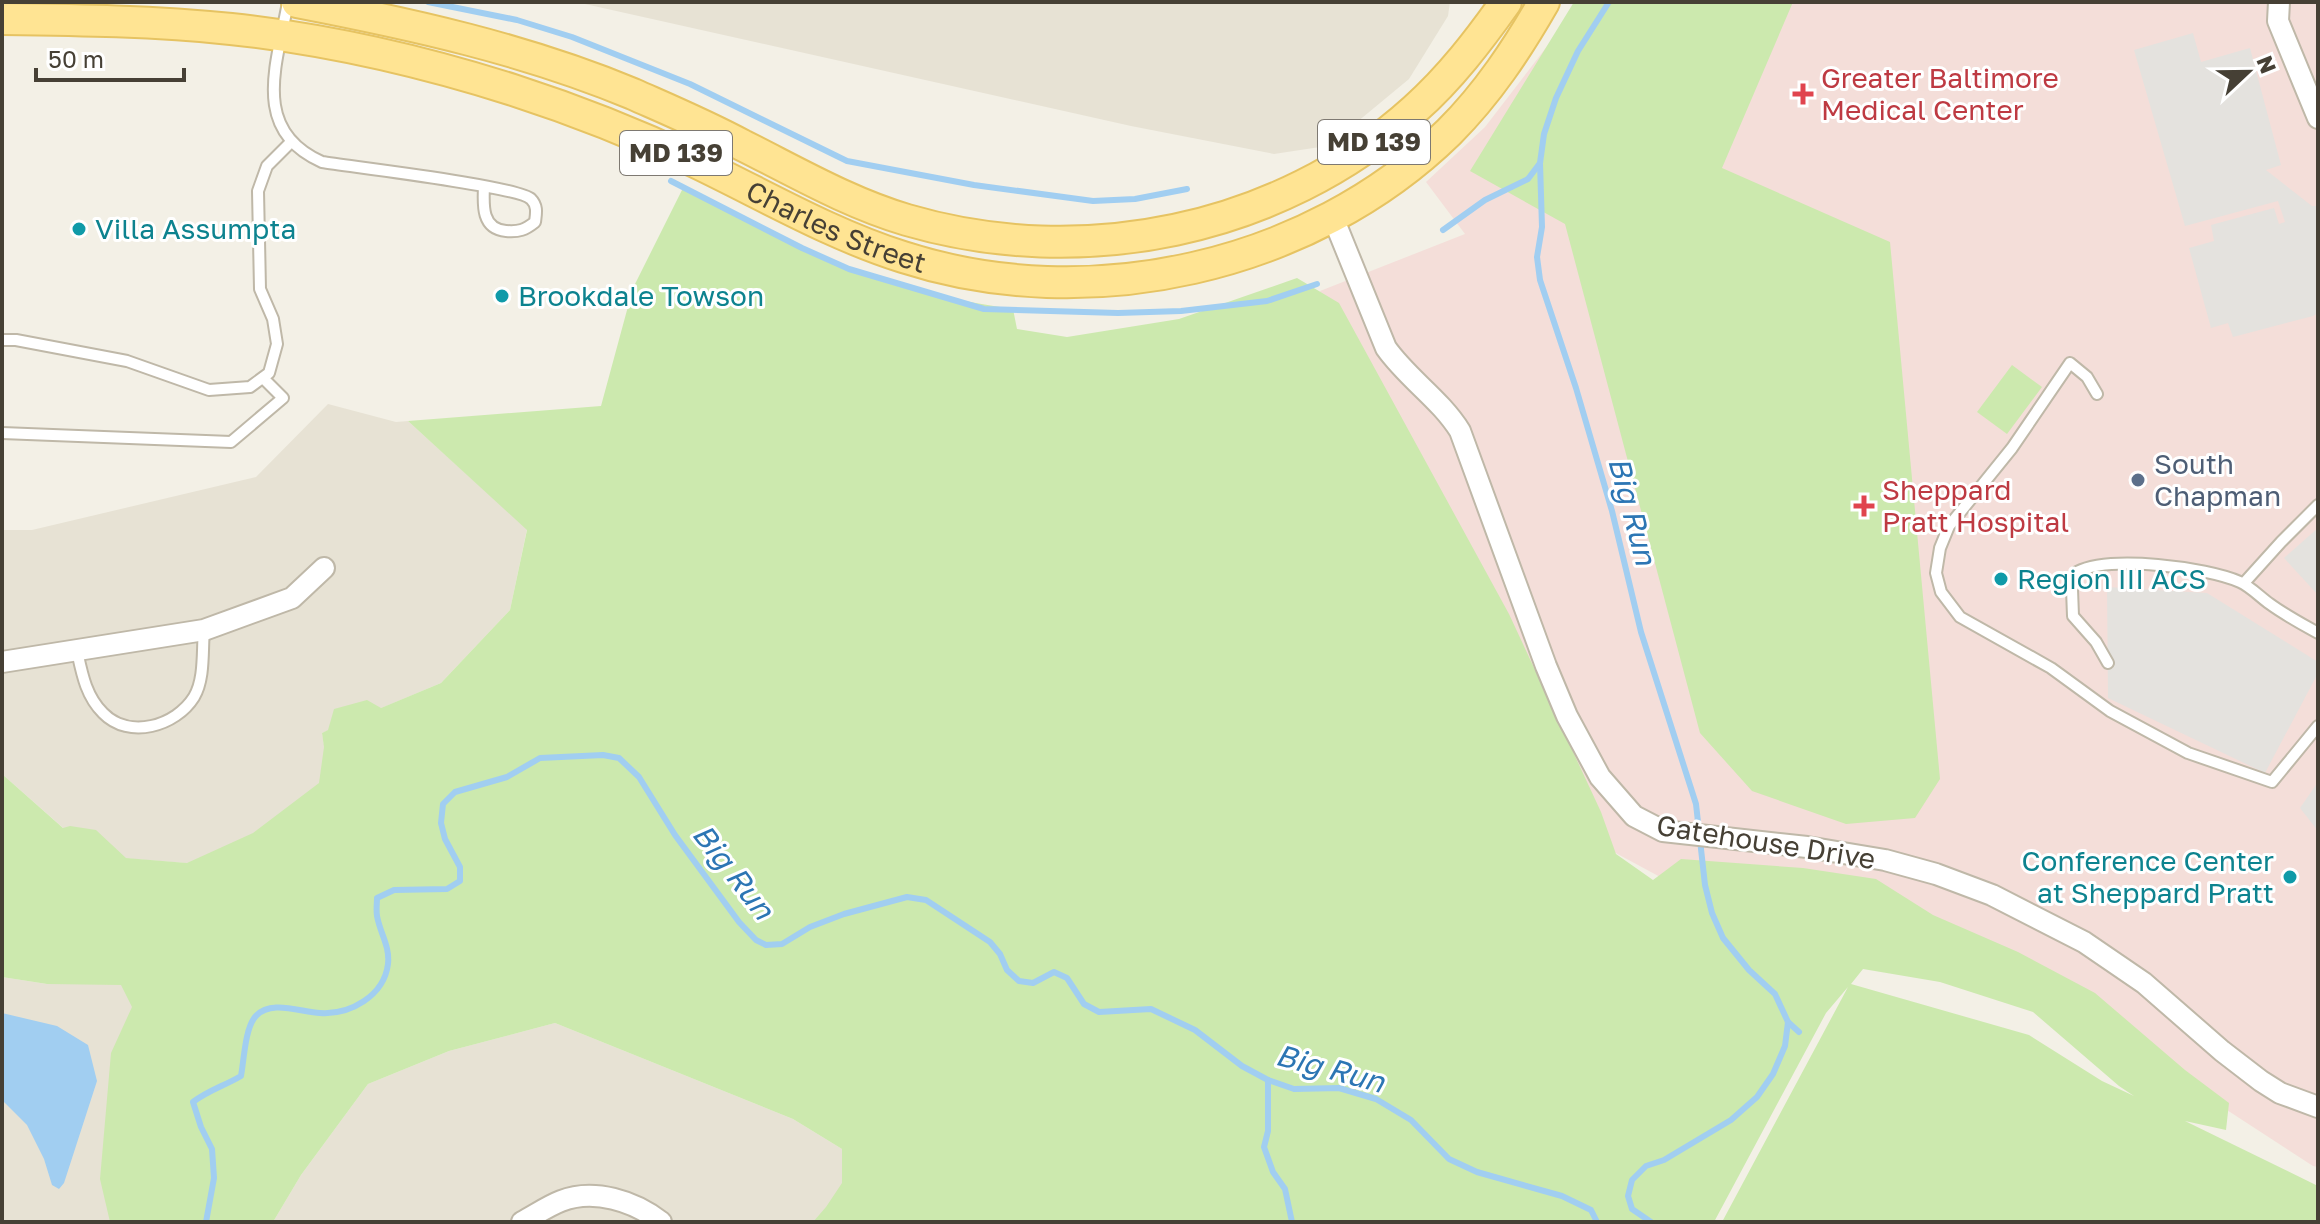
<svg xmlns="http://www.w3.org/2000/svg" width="2320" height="1224" font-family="'Golos Text',sans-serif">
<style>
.residential{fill:#e7e2d4}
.medical{fill:#f4ded9}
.green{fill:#cce9ae;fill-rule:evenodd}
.parking{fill:#e4e2de}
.water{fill:#a1cef1}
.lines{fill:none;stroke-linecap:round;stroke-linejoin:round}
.stream{stroke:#a1cef1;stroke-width:6}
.lane-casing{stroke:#bfb8a8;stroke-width:14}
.street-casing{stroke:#bfb8a8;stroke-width:24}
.primary-casing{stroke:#e6c362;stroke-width:34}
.lane{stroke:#fff;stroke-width:10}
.street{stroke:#fff;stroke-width:20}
.primary{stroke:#ffe493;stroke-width:30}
.health-dot{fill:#e0444e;stroke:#fff;stroke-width:3}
.culture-dot{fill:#0f9aa8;stroke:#fff;stroke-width:3}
.service-dot{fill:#5c6f8a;stroke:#fff;stroke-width:3}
.labels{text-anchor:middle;stroke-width:6;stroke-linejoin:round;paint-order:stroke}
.shield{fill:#fff;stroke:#7e7972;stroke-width:2}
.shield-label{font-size:26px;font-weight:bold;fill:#464035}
.health-label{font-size:28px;fill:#be3a42;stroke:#fff;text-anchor:start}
.street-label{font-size:28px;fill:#464035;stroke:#fff}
.culture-label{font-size:28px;fill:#0d838f;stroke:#fff;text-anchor:start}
.service-label{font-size:28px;fill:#4e5e75;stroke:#fff;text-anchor:start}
.water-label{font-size:30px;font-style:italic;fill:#2c76b4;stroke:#fff}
</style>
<rect width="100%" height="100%" fill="#f3f0e6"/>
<g class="residential">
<polygon points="576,2 1450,2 1448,16 1409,79 1351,127 1320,147 1274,154 1131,126"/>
<polygon points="328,404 396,422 408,421 527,529 510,610 441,683 322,733 329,773 256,851 198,864 95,856 2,774 2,530 32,530 256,477"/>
<polygon points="2,977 47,984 118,984 180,999 154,1222 2,1222"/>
<polygon points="555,1023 793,1119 842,1149 923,1163 842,1222 273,1222 301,1175 368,1084 449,1051"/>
</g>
<polygon class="medical" points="1575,2 2318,2 2318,1167 2313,1166 2167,1071 2070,991 1675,885 1586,837 1350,380 1320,291 1465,234 1426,182 1485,127 1568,19"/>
<g class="green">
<polygon points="1574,2 1793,2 1722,168 1890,242 1940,779 1915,818 1846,824 1752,791 1700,733 1565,224 1470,171"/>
<path d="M683,188C751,223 819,259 891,284C928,296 975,303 1013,309L1017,329L1067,337L1179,319L1297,278L1339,303L1509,614L1601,812L1616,854L1653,880L1681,859L1803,868L1876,879L1933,915L2018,952L2095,993L2185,1070L2229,1103L2226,1130L2185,1121L2318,1186V1222H1722L1848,987L1826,1013L1714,1222H813L826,1207L842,1183V1149L793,1119L555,1023L449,1051L368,1084L301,1175L273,1222H110L100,1179L111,1053L132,1007L121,985L47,984L2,977V774L63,828L70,826L96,830L126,858L187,863L253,833L319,783L324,747L322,733L328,730L334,709L367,700L381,708L441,683L510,610L527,530L408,421L601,406L633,288ZM1863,969L1940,982L2033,1012L2119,1086L2134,1096L2102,1081L2029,1035L1851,984Z"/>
<polygon points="2012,365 2042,387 2007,434 1977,412"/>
</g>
<g class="parking">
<polygon points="2193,33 2201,62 2250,48 2281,165 2266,170 2312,206 2318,206 2318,313 2313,316 2233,337 2228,323 2211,328 2189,248 2214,241 2211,225 2274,208 2279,224 2285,222 2278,201 2185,226 2134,50"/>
<polygon points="2318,528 2318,595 2284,558"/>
<polygon points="2107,587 2207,593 2318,662 2318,673 2265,773 2108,698"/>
<polygon points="2318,782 2318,831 2300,808"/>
</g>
<polygon class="water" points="2,1013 57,1026 88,1045 97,1081 64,1183 59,1189 52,1185 44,1159 27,1125 2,1100"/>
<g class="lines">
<g class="stream">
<polyline points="428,2 517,20 572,37 690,84 847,161 974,185 1093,201 1135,199 1187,189"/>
<polyline points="1609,2 1578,51 1556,98 1544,134 1540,163 1542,227 1537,257 1540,280 1576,388 1612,511 1641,632 1696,804 1705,885 1712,913 1723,938 1749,970 1775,994 1788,1022 1785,1046 1773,1074 1757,1097 1731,1120 1664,1160 1646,1166 1632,1180 1628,1196 1632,1209 1651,1222"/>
<polyline points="671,181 802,248 849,269 984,309 1118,313 1181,311 1267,301 1317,284"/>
<polyline points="1443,230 1485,200 1528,179 1540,163"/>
<polyline points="1788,1022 1799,1032"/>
<polyline points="1268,1080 1268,1131 1264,1147 1273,1172 1285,1189 1292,1222"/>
<path d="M206,1222L214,1178L212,1149L201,1127L193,1102C209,1090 224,1086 241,1076C244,1060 245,1029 255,1017C270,999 300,1012 320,1013C350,1015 384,996 388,964C390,946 380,933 377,916C376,910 377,903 377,898L394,890L447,889L460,881V867L445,839L441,823L443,804L455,792L507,777L540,758L603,755L619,758L639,777L675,835L739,922L756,940L766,945L782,944L810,927L844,914L907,897L926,900L990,942L1000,954L1007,970L1019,981L1033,983L1054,972L1067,978L1084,1004L1099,1012L1151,1009L1195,1030L1242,1066L1268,1080L1294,1089L1339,1088L1376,1099L1411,1120L1449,1159L1477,1172L1562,1196L1591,1210L1597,1222"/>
</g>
<defs>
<g id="lane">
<path d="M288,2C277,64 250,130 322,162C353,167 517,186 531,199C538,206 536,214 535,222C525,230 519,232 506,231C482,229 483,206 484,187"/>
<polyline points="2,340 16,340 127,361 209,390 250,387 269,373 277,344 273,319 260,289 258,191 267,166 290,143"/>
<polyline points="2097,394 2087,377 2070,363 2012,448 1949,526 1940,548 1936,573 1941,592 1960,617 2051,668 2110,711 2188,753 2272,782 2318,726"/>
<polyline points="2,433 231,442 283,398 263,378"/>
<polyline points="2244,583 2281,542 2318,505"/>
<path d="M77,651C82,674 86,696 103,713C129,740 176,726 194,697C205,679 202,650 204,630"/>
<path d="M2108,663L2096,642L2073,616L2072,589L2077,572C2110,555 2205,567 2240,582C2251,587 2260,597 2270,604C2285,615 2302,624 2318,633"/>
</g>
<g id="street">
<polyline points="2279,2 2278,21 2318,118"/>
<path d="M1332,215L1386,348C1408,379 1440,399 1460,431L1546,666L1567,716L1600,777L1634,816L1663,831L1807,847L1885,860L1936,874L1992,895L2084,942L2144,983L2222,1051L2261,1081L2280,1093L2318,1107"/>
<polyline points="2,662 204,630 292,598 324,568"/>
<path d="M522,1222C535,1215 548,1206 561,1201C594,1188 634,1201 661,1222"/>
</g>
<g id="primary">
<path d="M297,2C411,24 525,49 633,94C669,110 707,126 742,145C796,172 849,203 907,220C1081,271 1279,232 1415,109C1450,78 1479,40 1506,2"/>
<path id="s1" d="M2,19C78,20 155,21 231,29C326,39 422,61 513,90C575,110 636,134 695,162C764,195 830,234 903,257C1088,317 1310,268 1449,132C1488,93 1517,49 1544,2"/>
</g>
</defs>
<use href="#lane" class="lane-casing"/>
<use href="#street" class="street-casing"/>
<use href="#primary" class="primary-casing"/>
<use href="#lane" class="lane"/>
<use href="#street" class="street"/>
<use href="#primary" class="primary"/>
</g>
<g class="health-dot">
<path d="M1799 82h8v8h8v8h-8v8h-8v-8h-8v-8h8z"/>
<path d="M1860 494h8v8h8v8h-8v8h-8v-8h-8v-8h8z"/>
</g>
<g class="culture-dot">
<circle cx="79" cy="229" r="8"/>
<circle cx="502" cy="296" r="8"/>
<circle cx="2001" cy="579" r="8"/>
<circle cx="2290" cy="877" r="8"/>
</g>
<circle class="service-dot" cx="2138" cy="480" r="8"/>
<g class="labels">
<g class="shield">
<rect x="1318" y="120" width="112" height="44" rx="6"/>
<rect x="620" y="131" width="112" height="44" rx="6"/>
</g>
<g class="shield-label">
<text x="1374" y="151">MD 139</text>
<text x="676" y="162">MD 139</text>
</g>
<g class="health-label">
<text x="1821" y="88">Greater Baltimore<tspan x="1821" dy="32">Medical Center</tspan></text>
<text x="1882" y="500">Sheppard<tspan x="1882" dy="32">Pratt Hospital</tspan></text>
</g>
<g class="street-label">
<text dy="10" stroke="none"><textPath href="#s1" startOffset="870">Charles Street</textPath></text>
<text transform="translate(1766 842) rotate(9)" y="10">Gatehouse Drive</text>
</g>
<g class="culture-label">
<text x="95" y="239">Villa Assumpta</text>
<text x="518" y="306">Brookdale Towson</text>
<text x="2017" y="589">Region III ACS</text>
<text x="2274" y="871" text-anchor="end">Conference Center<tspan x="2274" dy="32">at Sheppard Pratt</tspan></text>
</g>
<g class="service-label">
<text x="2154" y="474">South<tspan x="2154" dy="32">Chapman</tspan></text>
</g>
<g class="water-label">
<text transform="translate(1632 511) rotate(75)" y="10">Big Run</text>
<text transform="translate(733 872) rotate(52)" y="10">Big Run</text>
<text transform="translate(1330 1069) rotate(15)" y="10">Big Run</text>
</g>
</g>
<rect width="2320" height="1224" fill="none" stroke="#464035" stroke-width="8"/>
<g transform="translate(2248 72) rotate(68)" stroke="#ffffff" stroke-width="6" paint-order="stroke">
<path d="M0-6L14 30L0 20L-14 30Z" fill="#464035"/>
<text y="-12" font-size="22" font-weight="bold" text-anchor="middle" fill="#464035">N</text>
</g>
<path d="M36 68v12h148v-12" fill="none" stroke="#464035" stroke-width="4"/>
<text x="48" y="68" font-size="24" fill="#464035" stroke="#ffffff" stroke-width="6" paint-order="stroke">50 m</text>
</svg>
